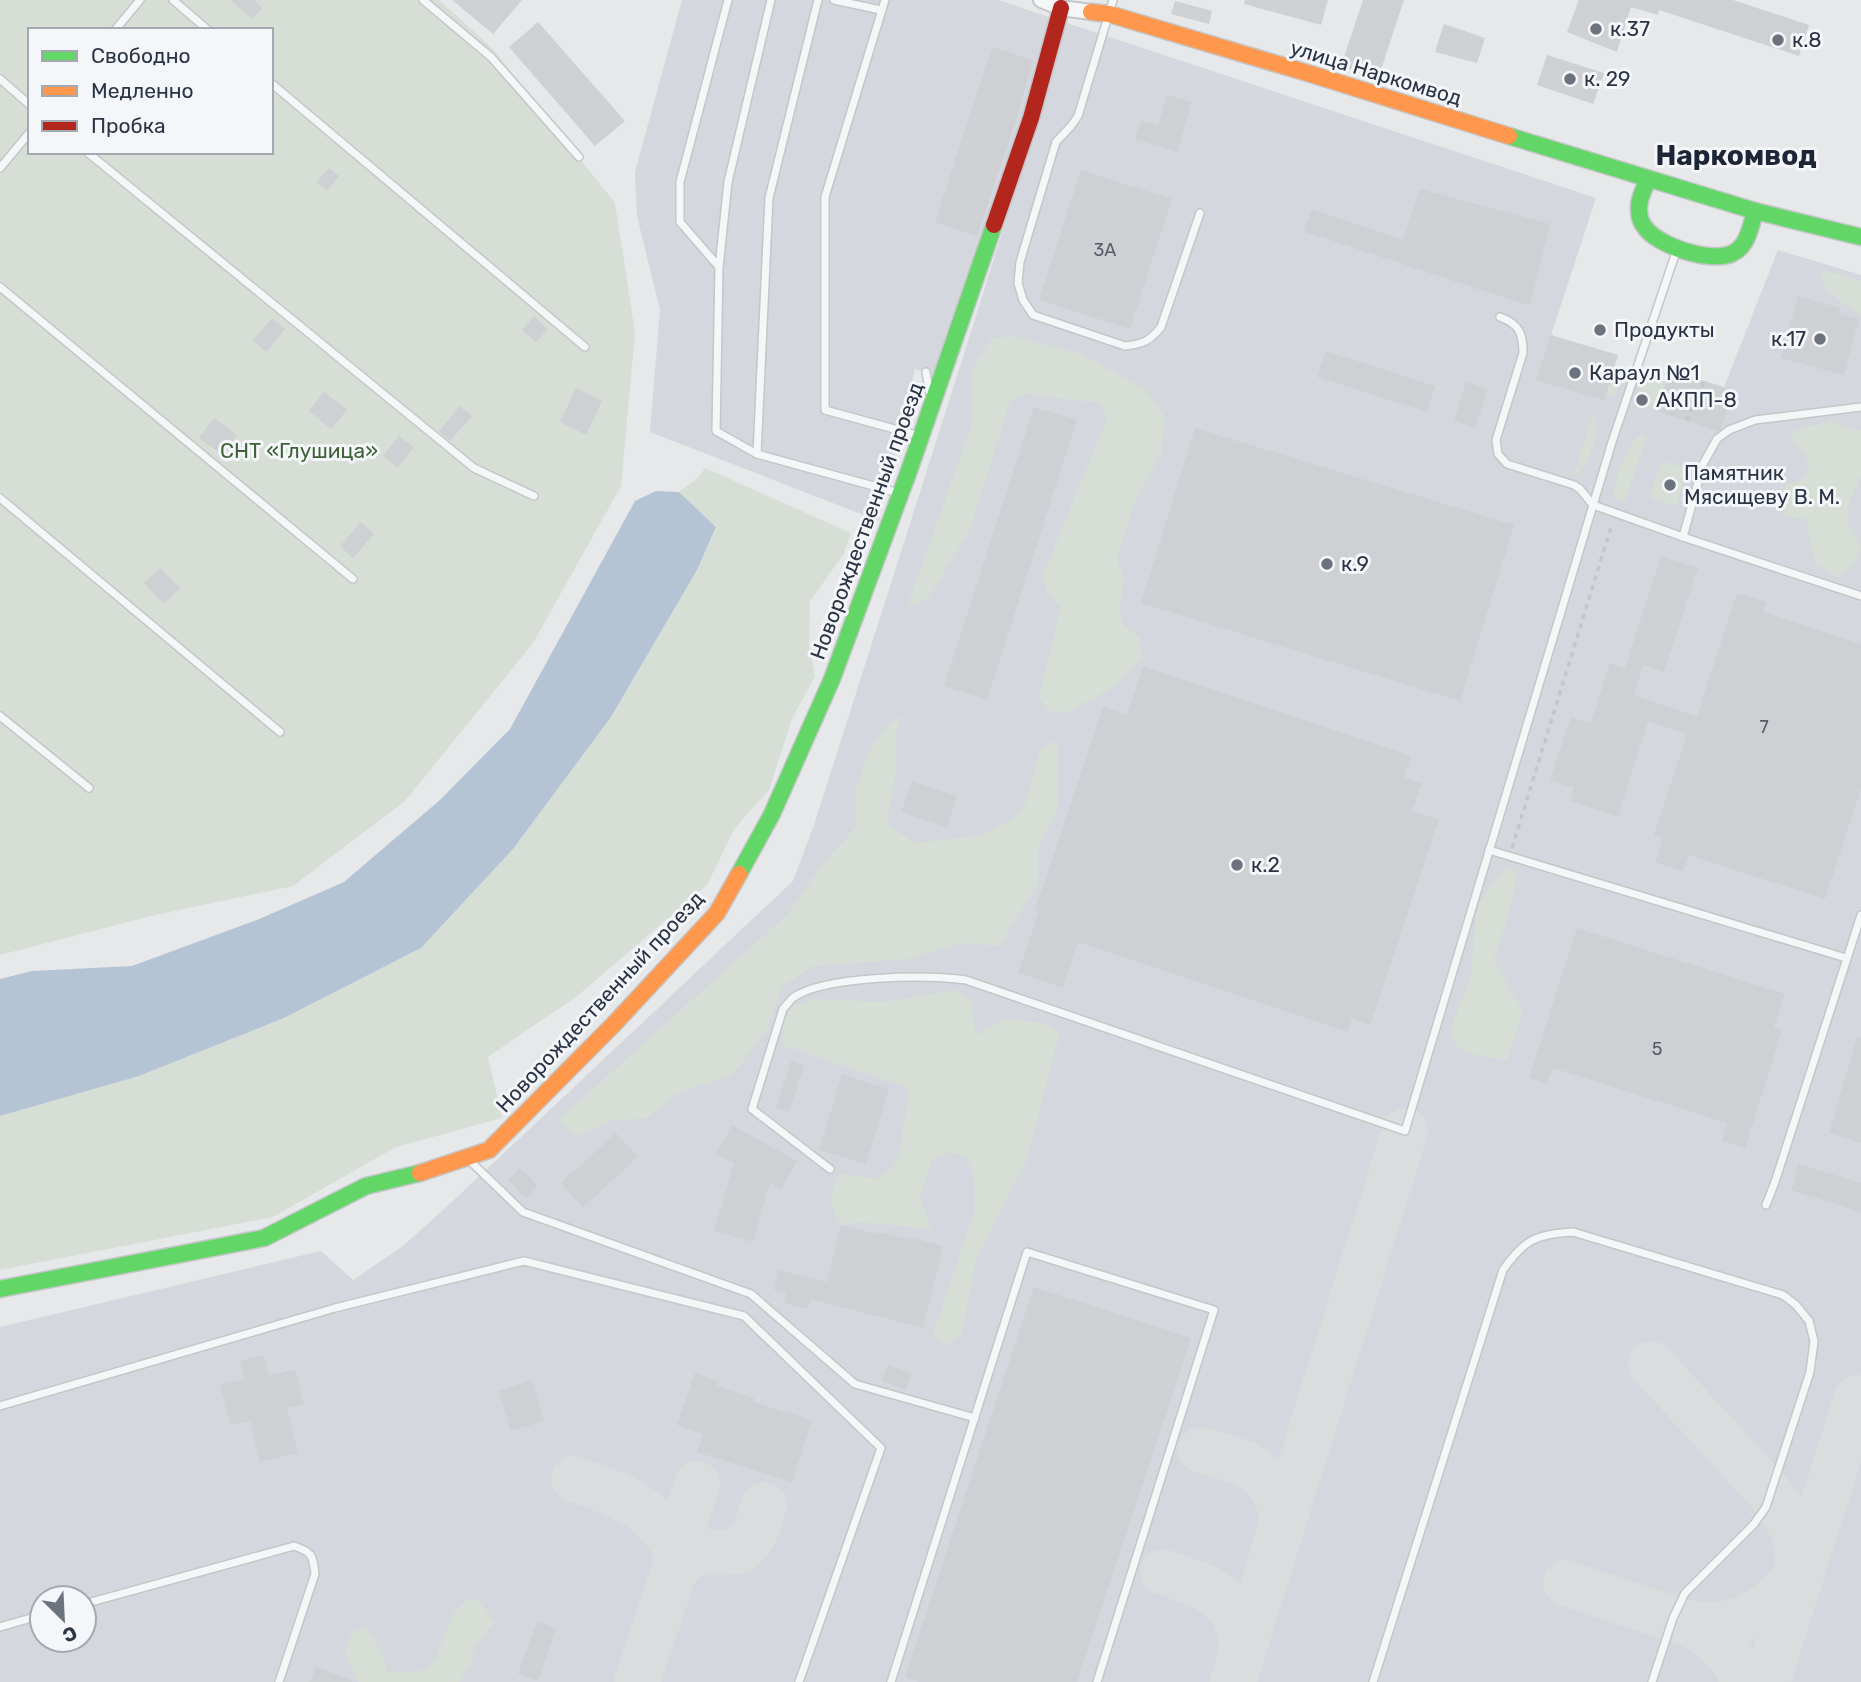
<svg xmlns="http://www.w3.org/2000/svg" width="1861" height="1682" font-family="Rubik,sans-serif">
<style>
.built{fill:#d4d7dd;fill-rule:evenodd}
.green{fill:#d6ded6;fill-rule:evenodd}
.water{fill:#b4c4d5}
.lines{fill:none;stroke-linecap:round;stroke-linejoin:round}
.taxiway{stroke:#dadcde;stroke-width:46}
.building{fill:#ced0d3}
.lane-casing{stroke:#c4c6c8;stroke-width:10}
.street-casing{stroke:#c4c6c8;stroke-width:18}
.fast-casing{stroke:#c4c6c8;stroke-width:19}
.slow-casing{stroke:#c4c6c8;stroke-width:19}
.jam-casing{stroke:#c4c6c8;stroke-width:19}
.path{stroke:#c5c6ca;stroke-width:3.5;stroke-dasharray:5 5;stroke-linecap:butt}
.lane{stroke:#f5f6f7;stroke-width:7}
.street{stroke:#f5f6f7;stroke-width:14}
.fast{stroke:#63d668;stroke-width:16}
.slow{stroke:#ff974d;stroke-width:16}
.jam{stroke:#b3261e;stroke-width:16}
.poi-dot{fill:#6c737f;stroke:#f4f6f9;stroke-width:2.5}
.labels{text-anchor:middle;stroke-width:6;stroke-linejoin:round;paint-order:stroke}
.number-label{font-size:18px;fill:#545c69}
.poi-label{font-size:21px;fill:#2b3445;stroke:#f4f6f9;text-anchor:start}
.street-label{font-size:21px;fill:#2b3445;stroke:#f4f6f9}
.park-label{font-size:21px;fill:#3f6138;stroke:#f4f6f9}
.district-label{font-size:28px;font-weight:bold;fill:#1d2536;stroke:#f4f6f9}
</style>
<rect width="100%" height="100%" fill="#e6e8ea"/>
<g class="built">
<polygon points="682,0 999,0 1054,19 937,376 915,369 879,521 650,432 660,310 637,216 635,172"/>
<path d="M1067,23L1596,198L1551,335L1615,366L1666,382L1670,370L1724,387L1778,250L1861,275V1682H0V1327L321,1251L353,1280L403,1246L454,1200L793,881L815,822L977,313ZM42,1598H84V1640H42Z"/>
</g>
<g class="green">
<path d="M0,0H439L491,47L615,203L635,333L621,486L533,643L405,801L293,886L155,915L0,955ZM30,30H271V152H30Z"/>
<polygon points="1823,270 1861,281 1861,316 1829,293 1820,278"/>
<polygon points="1010,336 1081,354 1145,389 1165,417 1161,454 1134,504 1117,559 1124,577 1119,612 1125,627 1140,638 1142,657 1115,686 1066,713 1049,711 1039,697 1061,607 1048,593 1042,577 1107,419 1100,403 1025,394 1010,402 970,530 928,598 907,607 972,424 972,370 991,339"/>
<polygon points="1615,366 1620,368 1619,372 1622,373 1615,397 1606,395"/>
<polygon points="1650,378 1665,383 1656,410 1646,406 1648,398 1638,394 1643,379 1648,381"/>
<path d="M1593,414C1603,431 1589,462 1576,476L1566,473L1565,472L1574,473Z"/>
<path d="M1831,421L1857,431L1861,430V476L1848,506V523L1861,547L1854,564L1839,578L1815,564L1806,519L1786,517L1780,501L1786,485C1790,483 1799,482 1802,479C1818,467 1800,450 1792,439L1794,430Z"/>
<path d="M1642,435L1647,437L1624,503C1620,501 1617,501 1615,497C1610,487 1626,451 1633,442C1636,438 1638,437 1642,435Z"/>
<polygon points="1661,461 1687,468 1677,506 1650,498"/>
<polygon points="705,468 851,533 843,555 810,601 809,646 815,676 792,719 769,790 735,828 707,885 577,996 488,1057 502,1118 396,1147 273,1217 0,1270 0,1116 139,1076 284,1018 421,948 513,849 611,717 697,570 716,527 679,492 698,478"/>
<polygon points="902,715 896,732 896,770 887,824 915,843 983,835 1014,818 1025,805 1040,750 1057,740 1057,812 1038,848 1038,884 999,946 961,943 909,959 813,966 782,987 767,1030 733,1074 679,1093 647,1118 610,1121 576,1137 558,1120 789,913 820,867 856,827 855,791 868,754 888,724"/>
<path d="M1508,867L1516,872C1514,902 1504,931 1494,959L1521,1009V1018L1507,1060C1485,1056 1455,1057 1450,1031L1471,975L1476,914C1483,894 1493,882 1508,867Z"/>
<path d="M957,990L971,1000L976,1035L1007,1019L1044,1023L1060,1033L1026,1162L976,1259L962,1332L948,1346L932,1337L975,1209L974,1174L966,1157L947,1152L932,1160L920,1197L932,1229L859,1222L841,1225C828,1202 828,1196 841,1173L875,1179L890,1170L900,1153L909,1088L782,1045L783,1009L815,999L885,1002Z"/>
<path d="M470,1598L479,1600L494,1623L474,1646L471,1664L459,1682H359L345,1654C349,1639 349,1630 365,1627L382,1653L387,1672L419,1671L428,1668L435,1659L454,1612Z"/>
</g>
<polygon class="water" points="656,491 679,492 716,527 697,570 611,717 513,849 421,948 284,1018 139,1076 0,1116 0,979 32,971 132,966 257,920 344,882 440,800 510,729 635,501"/>
<g class="lines">
<g class="taxiway">
<polyline points="1651,1364 1770,1493 1788,1519 1796,1541 1798,1557 1798,1574"/>
<path d="M1201,1450C1249,1464 1271,1466 1284,1520"/>
<path d="M574,1479C617,1494 656,1506 676,1550"/>
<path d="M674,1572C701,1531 733,1572 753,1536C758,1527 761,1515 764,1505"/>
<path d="M1163,1572C1209,1588 1237,1594 1243,1649"/>
<path d="M1566,1583C1595,1593 1624,1603 1653,1612C1665,1616 1677,1621 1689,1623C1736,1633 1774,1608 1800,1572"/>
<polyline points="1690,1624 1716,1641 1733,1659 1744,1682"/>
<polyline points="637,1682 674,1572 676,1550 697,1484"/>
<polyline points="1233,1682 1405,1131"/>
<polyline points="1767,1682 1857,1398"/>
</g>
</g>
<g class="building">
<polygon points="231,0 254,0 262,8 252,19"/>
<polygon points="452,0 522,0 493,34"/>
<polygon points="1245,0 1328,0 1321,25 1244,4"/>
<polygon points="1363,0 1404,0 1378,79 1341,66"/>
<polygon points="1579,0 1733,0 1809,25 1799,56 1659,10 1658,15 1631,7 1617,52 1567,32"/>
<polygon points="1175,1 1212,11 1209,24 1171,14"/>
<polygon points="538,22 625,121 595,146 509,47"/>
<polygon points="1444,24 1485,38 1477,63 1435,52"/>
<polygon points="992,47 1033,60 1018,114 977,236 935,222"/>
<polygon points="1547,55 1604,73 1593,104 1537,85"/>
<polygon points="1167,95 1192,102 1177,152 1135,139 1141,120 1158,125"/>
<polygon points="329,168 339,176 327,191 316,182"/>
<polygon points="1081,170 1172,199 1130,329 1039,300"/>
<polygon points="1420,189 1550,224 1529,306 1303,231 1312,209 1403,240"/>
<polygon points="1798,296 1840,308 1838,314 1859,319 1844,375 1781,358"/>
<polygon points="534,316 548,329 536,342 522,330"/>
<polygon points="272,318 285,329 267,352 253,341"/>
<polygon points="1551,335 1618,355 1604,400 1536,380"/>
<polygon points="1326,351 1435,386 1427,412 1317,377"/>
<polygon points="1670,370 1733,391 1721,429 1718,431 1657,411"/>
<polygon points="1466,382 1488,389 1475,428 1454,421"/>
<polygon points="576,388 602,401 586,435 560,422"/>
<polygon points="324,392 347,410 331,429 309,411"/>
<polygon points="460,406 472,416 450,441 439,431"/>
<polygon points="1034,407 1077,420 987,700 944,686"/>
<polygon points="214,418 237,435 223,455 199,438"/>
<polygon points="1195,428 1514,525 1460,701 1141,603"/>
<polygon points="399,436 414,447 398,468 383,456"/>
<polygon points="361,522 374,534 353,558 340,546"/>
<polygon points="1661,556 1698,568 1664,672 1643,665 1634,695 1697,716 1737,593 1766,602 1763,612 1861,644 1861,789 1825,899 1689,855 1683,871 1655,862 1663,838 1654,835 1687,734 1648,721 1618,817 1570,801 1574,788 1550,780 1571,717 1591,723 1610,663 1625,668"/>
<polygon points="160,568 180,588 164,604 144,583"/>
<polygon points="1143,666 1411,756 1404,778 1422,784 1412,811 1439,820 1370,1025 1352,1019 1347,1032 1078,942 1063,988 1018,973 1039,911 1035,910 1103,707 1127,715"/>
<polygon points="912,781 957,796 947,827 901,812"/>
<polygon points="1577,928 1785,994 1774,1027 1782,1030 1745,1148 1722,1141 1727,1123 1553,1068 1547,1084 1529,1078"/>
<polygon points="1857,1037 1861,1038 1861,1143 1829,1133"/>
<polygon points="791,1061 804,1066 789,1112 776,1108"/>
<polygon points="842,1074 889,1089 866,1164 819,1150"/>
<polygon points="732,1125 797,1161 781,1189 770,1183 753,1242 714,1231 734,1163 716,1154"/>
<polygon points="616,1133 638,1157 583,1207 561,1183"/>
<polygon points="1799,1164 1861,1183 1861,1212 1791,1190"/>
<polygon points="520,1168 538,1185 526,1198 508,1180"/>
<polygon points="841,1225 877,1234 878,1232 911,1240 912,1238 943,1246 923,1328 810,1299 808,1309 784,1303 786,1293 774,1290 779,1270 827,1282"/>
<polygon points="1034,1287 1191,1338 1077,1682 920,1682 905,1677"/>
<polygon points="264,1355 269,1376 295,1369 304,1404 287,1408 298,1453 260,1462 250,1421 231,1425 220,1385 245,1379 240,1361"/>
<polygon points="888,1365 912,1373 906,1390 882,1381"/>
<polygon points="695,1373 718,1381 716,1386 754,1398 753,1402 812,1420 792,1482 697,1452 703,1434 677,1425"/>
<polygon points="532,1380 544,1421 511,1431 499,1391"/>
<polygon points="537,1622 556,1628 538,1681 518,1674"/>
<polygon points="316,1667 352,1680 352,1682 310,1682"/>
</g>
<g class="lines">
<defs>
<g id="lane">
<polyline points="173,0 208,30"/>
<polyline points="423,0 491,57 579,157"/>
<polyline points="728,0 680,182 680,222 719,267 716,431 757,454"/>
<polyline points="818,0 769,198 757,454 899,493"/>
<polyline points="834,0 881,10"/>
<polyline points="885,0 825,197 825,410 920,436"/>
<path d="M1113,0L1078,116L1071,126L1056,142L1020,262L1018,283L1023,300L1033,315L1125,346C1143,344 1150,341 1161,327L1200,213"/>
<polyline points="115,30 140,0"/>
<polyline points="0,79 30,105"/>
<polyline points="271,83 585,347"/>
<polyline points="87,152 474,468 534,496"/>
<polyline points="0,168 30,132"/>
<polyline points="719,267 728,182 771,0"/>
<polyline points="0,287 353,579"/>
<path d="M1500,317C1519,324 1523,333 1523,353L1496,440L1498,454L1507,464L1574,485L1580,489L1593,505L1683,537L1861,596"/>
<polyline points="926,372 929,391"/>
<polyline points="0,498 280,732"/>
<polyline points="1683,537 1703,464 1717,439 1729,430 1755,420 1861,407"/>
<polyline points="0,716 89,788"/>
<polyline points="1489,850 1846,958"/>
<polyline points="468,1159 523,1212 751,1294 855,1384 975,1418"/>
<path d="M830,1169L752,1109L783,1009C787,1005 790,1000 794,997C825,976 929,974 966,980L1405,1131L1612,442L1677,249"/>
<polyline points="1766,1205 1775,1182 1861,915"/>
<polyline points="0,1406 335,1308 524,1261 744,1316 881,1448 799,1682"/>
<path d="M84,1604L294,1546C312,1552 313,1555 315,1574L279,1682"/>
<polyline points="0,1627 42,1615"/>
<polyline points="891,1682 1027,1252 1214,1310 1097,1682"/>
<path d="M1373,1682L1503,1270C1524,1240 1536,1234 1573,1232L1783,1295L1796,1305L1809,1321L1814,1341L1810,1372L1766,1507L1754,1524L1685,1593L1673,1618L1652,1682"/>
</g>
<polyline id="street" points="1041,0 1061,8 1091,12"/>
<g id="fast">
<polyline points="1509,136 1755,211 1861,237"/>
<path d="M1648,179C1644,189 1638,200 1639,210C1639,215 1641,222 1644,226C1656,246 1712,264 1733,253C1748,246 1751,225 1755,211"/>
<polyline points="739,874 772,814 832,679 910,468 994,225"/>
<polyline points="0,1289 264,1238 366,1186 420,1173"/>
</g>
<g id="slow">
<polyline points="1091,12 1109,14 1314,75 1509,136"/>
<polyline points="420,1173 489,1150 614,1024 717,913 739,874"/>
</g>
<polyline id="jam" points="994,225 1031,118 1061,8"/>
</defs>
<use href="#lane" class="lane-casing"/>
<use href="#street" class="street-casing"/>
<use href="#fast" class="fast-casing"/>
<use href="#slow" class="slow-casing"/>
<use href="#jam" class="jam-casing"/>
<g class="path">
<polyline points="1687,421 1695,398 1698,399 1704,381"/>
<polyline points="1512,848 1612,524"/>
</g>
<use href="#lane" class="lane"/>
<use href="#street" class="street"/>
<use href="#fast" class="fast"/>
<use href="#slow" class="slow"/>
<use href="#jam" class="jam"/>
</g>
<g class="poi-dot">
<circle cx="1596" cy="29" r="7"/>
<circle cx="1778" cy="40" r="7"/>
<circle cx="1570" cy="79" r="7"/>
<circle cx="1600" cy="330" r="7"/>
<circle cx="1820" cy="339" r="7"/>
<circle cx="1575" cy="373" r="7"/>
<circle cx="1642" cy="400" r="7"/>
<circle cx="1670" cy="485" r="7"/>
<circle cx="1327" cy="564" r="7"/>
<circle cx="1237" cy="865" r="7"/>
</g>
<g class="labels">
<g class="number-label">
<text x="1105" y="256">3А</text>
<text x="1764" y="733">7</text>
<text x="1657" y="1055">5</text>
</g>
<g class="poi-label">
<text x="1610" y="36">к.37</text>
<text x="1792" y="47">к.8</text>
<text x="1584" y="86">к. 29</text>
<text x="1614" y="337">Продукты</text>
<text x="1806" y="346" text-anchor="end">к.17</text>
<text x="1589" y="380">Караул №1</text>
<text x="1656" y="407">АКПП-8</text>
<text x="1684" y="480">Памятник<tspan x="1684" dy="24">Мясищеву В. М.</tspan></text>
<text x="1341" y="571">к.9</text>
<text x="1251" y="872">к.2</text>
</g>
<g class="street-label">
<text transform="translate(1376 73) rotate(17)" y="7">улица Наркомвод</text>
<text transform="translate(867 521) rotate(-70)" y="7">Новорождественный проезд</text>
<text transform="translate(600 1002) rotate(-47)" y="7">Новорождественный проезд</text>
</g>
<g class="park-label">
<text x="299" y="458">СНТ «Глушица»</text>
</g>
<g class="district-label">
<text x="1736" y="165">Наркомвод</text>
</g>
</g>
<rect x="28" y="28" width="245" height="126" fill="#f4f6f9" stroke="#a4a8b1" stroke-width="2"/>
<rect x="42" y="51" width="35" height="10" fill="#63d668" stroke="#a4a8b1" stroke-width="2"/>
<text x="91" y="63" font-size="21" fill="#2b3445">Свободно</text>
<rect x="42" y="86" width="35" height="10" fill="#ff974d" stroke="#a4a8b1" stroke-width="2"/>
<text x="91" y="98" font-size="21" fill="#2b3445">Медленно</text>
<rect x="42" y="121" width="35" height="10" fill="#b3261e" stroke="#a4a8b1" stroke-width="2"/>
<text x="91" y="133" font-size="21" fill="#2b3445">Пробка</text>
<g transform="translate(63 1619) rotate(156)"><circle r="33" fill="#f4f6f9" stroke="#a4a8b1" stroke-width="2"/>
<path d="M0-5L12 26L0 18L-12 26Z" fill="#6c737f"/>
<text y="-10" font-size="19" font-weight="bold" text-anchor="middle" fill="#2b3445">С</text>
</g>
</svg>
